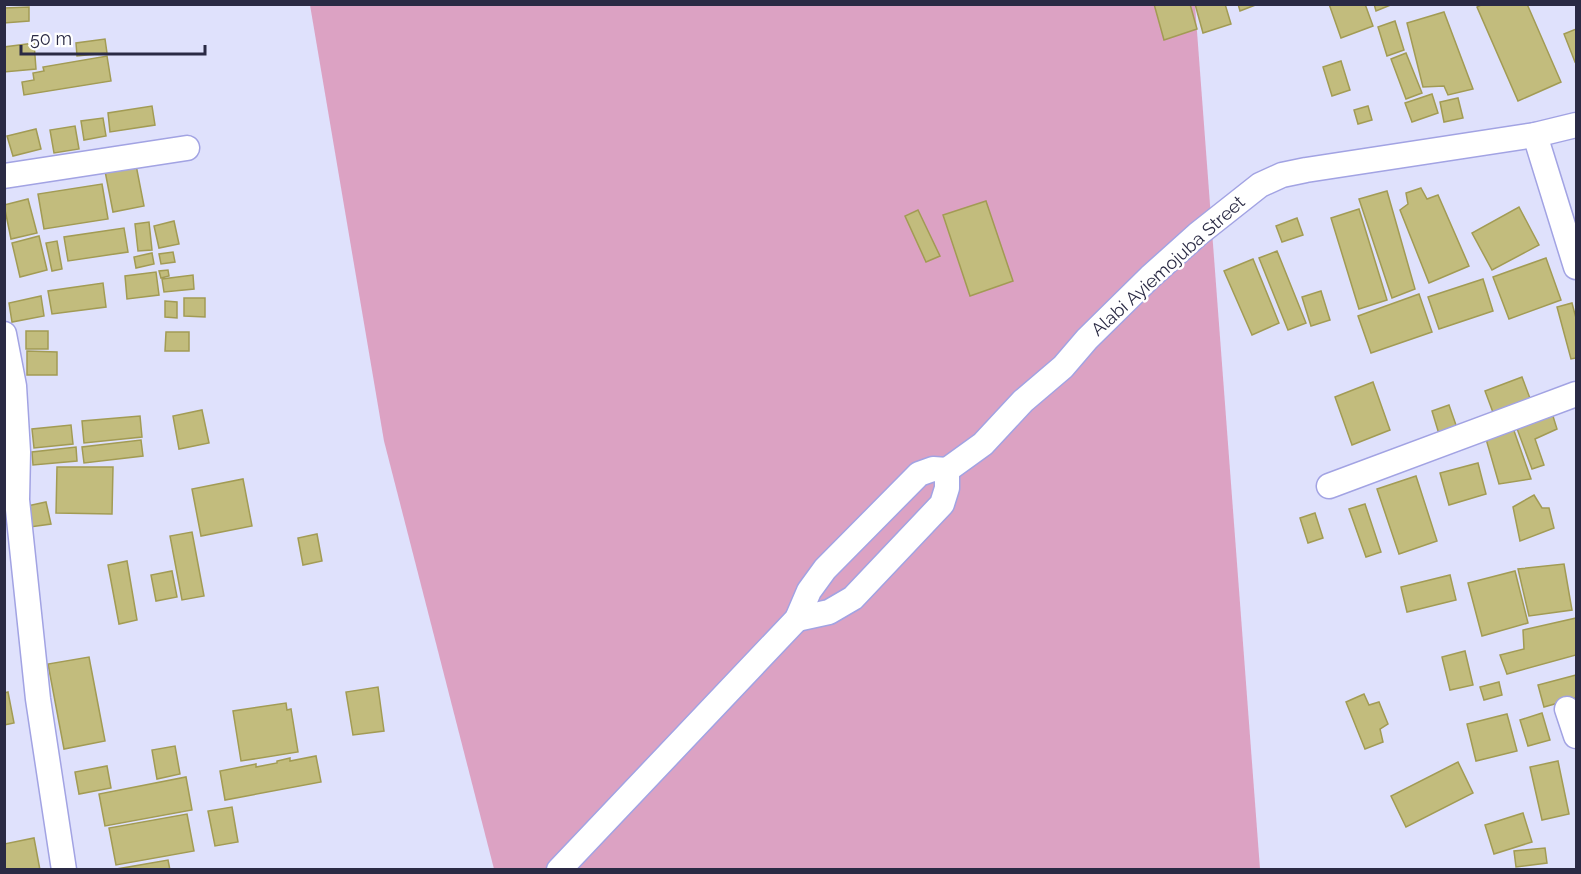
<svg xmlns="http://www.w3.org/2000/svg" width="1581" height="874" font-family="Raleway,sans-serif">
<style>
.green{fill:#dca2c3}
.building{fill:#c2bc7d;stroke:#a29b54;stroke-width:1.5}
.lines{fill:none;stroke-linecap:round;stroke-linejoin:round}
.minor-casing{stroke:#a2a3e3;stroke-width:27}
.minor{stroke:#fff;stroke-width:24}
.labels{text-anchor:middle;stroke-width:5;stroke-linejoin:round;paint-order:stroke}
.street-label{font-size:18px;fill:#2a2a44;stroke:#fff}
</style>
<rect width="100%" height="100%" fill="#dfe1fc"/>
<polygon class="green" points="310,5 1195,5 1260,869 494,869 384,441"/>
<g class="building">
<polygon points="1154,4 1190,4 1197,29 1164,40"/>
<polygon points="1195,4 1225,4 1231,24 1203,33"/>
<polygon points="1238,4 1258,4 1240,11"/>
<polygon points="1329,4 1365,4 1373,26 1341,38"/>
<polygon points="1374,4 1393,4 1376,11"/>
<polygon points="1483,4 1527,4 1561,82 1518,101 1477,7"/>
<polygon points="29,7 29,21 4,23 4,8"/>
<polygon points="1444,12 1473,89 1448,95 1444,86 1423,87 1407,23"/>
<polygon points="1395,21 1404,50 1387,56 1378,27"/>
<polygon points="1576,29 1576,61 1575,62 1564,34"/>
<polygon points="105,39 107,53 77,56 76,43"/>
<polygon points="34,43 36,69 4,72 4,47"/>
<polygon points="1406,53 1422,93 1406,99 1391,59"/>
<polygon points="107,56 111,81 24,95 22,82 34,80 33,73 44,71 43,67"/>
<polygon points="1341,61 1350,90 1332,96 1323,67"/>
<polygon points="1432,94 1438,113 1412,122 1405,103"/>
<polygon points="1458,98 1463,118 1444,122 1440,102"/>
<polygon points="152,106 155,125 110,132 108,113"/>
<polygon points="1368,106 1372,120 1358,124 1354,110"/>
<polygon points="103,118 106,136 84,140 81,121"/>
<polygon points="75,126 79,149 54,153 50,130"/>
<polygon points="36,129 41,149 13,156 7,136"/>
<polygon points="136,165 144,206 113,212 105,171"/>
<polygon points="102,184 108,219 44,229 38,194"/>
<polygon points="1421,188 1427,199 1438,195 1469,266 1429,283 1400,210 1408,204 1406,193"/>
<polygon points="1387,191 1415,289 1392,298 1359,199"/>
<polygon points="28,199 37,233 11,239 4,205"/>
<polygon points="986,201 1013,281 970,296 943,215"/>
<polygon points="1519,207 1539,245 1492,270 1472,233"/>
<polygon points="1359,209 1387,300 1359,309 1331,218"/>
<polygon points="918,210 940,256 926,262 905,216"/>
<polygon points="1297,218 1303,235 1282,242 1276,226"/>
<polygon points="174,221 179,244 159,248 154,226"/>
<polygon points="149,222 152,250 138,251 135,224"/>
<polygon points="124,228 128,252 68,261 64,237"/>
<polygon points="39,236 47,270 20,277 12,243"/>
<polygon points="57,241 62,269 52,271 46,243"/>
<polygon points="1277,251 1306,323 1288,330 1259,258"/>
<polygon points="173,252 175,262 161,264 159,254"/>
<polygon points="152,253 154,264 136,268 134,257"/>
<polygon points="1546,258 1561,300 1509,319 1493,277"/>
<polygon points="1253,259 1279,323 1252,335 1224,271"/>
<polygon points="168,270 169,276 161,278 159,271"/>
<polygon points="156,272 159,295 127,299 125,276"/>
<polygon points="193,275 194,289 164,292 162,279"/>
<polygon points="1483,279 1493,311 1439,329 1428,297"/>
<polygon points="103,283 106,307 52,314 48,291"/>
<polygon points="1321,291 1330,320 1311,326 1302,297"/>
<polygon points="1419,294 1432,332 1371,353 1358,316"/>
<polygon points="41,296 44,316 12,322 9,303"/>
<polygon points="184,298 205,298 205,317 184,316"/>
<polygon points="165,301 177,302 177,318 165,317"/>
<polygon points="1572,303 1576,318 1576,358 1571,359 1557,307"/>
<rect x="26" y="331" width="22" height="18"/>
<polygon points="166,332 189,332 189,351 165,351"/>
<polygon points="27,351 57,352 57,375 27,375"/>
<polygon points="1522,377 1531,401 1494,415 1485,391"/>
<polygon points="1373,382 1390,430 1352,445 1335,397"/>
<polygon points="1449,405 1457,428 1439,434 1432,411"/>
<polygon points="202,410 209,443 179,449 173,416"/>
<polygon points="1552,413 1557,429 1535,439 1544,465 1532,469 1516,426"/>
<polygon points="140,416 142,437 84,443 82,421"/>
<polygon points="71,425 73,444 34,448 32,429"/>
<polygon points="1513,428 1531,479 1499,484 1486,439"/>
<polygon points="141,440 143,456 84,463 82,447"/>
<polygon points="76,447 77,461 33,465 32,452"/>
<polygon points="1478,463 1486,494 1449,505 1440,473"/>
<polygon points="57,467 113,467 112,514 56,513"/>
<polygon points="1416,476 1437,541 1399,554 1377,489"/>
<polygon points="243,479 252,526 201,536 192,489"/>
<polygon points="1534,495 1542,508 1549,508 1554,528 1520,541 1513,507"/>
<polygon points="46,502 51,524 30,527 27,506"/>
<polygon points="1365,504 1381,552 1366,557 1349,509"/>
<polygon points="1315,513 1323,538 1308,543 1300,518"/>
<polygon points="192,532 204,596 182,600 170,536"/>
<polygon points="317,534 322,561 303,565 298,538"/>
<polygon points="127,561 137,620 119,624 108,565"/>
<polygon points="1564,564 1572,610 1529,616 1518,569"/>
<polygon points="172,571 177,597 156,601 151,575"/>
<polygon points="1515,571 1528,623 1482,636 1468,583"/>
<polygon points="1450,575 1456,600 1407,612 1401,587"/>
<polygon points="1576,618 1576,655 1507,674 1500,655 1524,649 1523,630"/>
<polygon points="1465,651 1473,685 1450,690 1442,657"/>
<polygon points="89,657 105,741 64,749 48,664"/>
<polygon points="1576,675 1576,698 1544,707 1538,685"/>
<polygon points="1499,682 1502,695 1484,700 1480,687"/>
<polygon points="378,687 384,731 353,735 346,692"/>
<polygon points="8,692 14,723 4,725 4,693"/>
<polygon points="1364,694 1369,705 1379,702 1388,724 1380,729 1383,742 1365,749 1346,702"/>
<polygon points="286,703 287,710 291,709 298,752 241,761 233,711"/>
<polygon points="1542,713 1550,740 1528,746 1520,720"/>
<polygon points="1507,714 1517,751 1476,761 1467,724"/>
<polygon points="175,746 180,774 157,779 152,750"/>
<polygon points="316,756 321,782 225,800 220,771 256,764 256,767 277,763 277,761 290,758 290,761"/>
<polygon points="1558,761 1569,814 1542,820 1530,767"/>
<polygon points="1458,762 1473,793 1406,827 1391,796"/>
<polygon points="107,766 111,788 79,794 75,772"/>
<polygon points="186,777 192,810 105,826 99,794"/>
<polygon points="232,807 238,842 215,846 208,811"/>
<polygon points="1523,813 1532,842 1494,854 1485,825"/>
<polygon points="187,814 194,851 116,865 109,828"/>
<polygon points="34,838 40,870 4,870 4,844"/>
<polygon points="1545,848 1547,863 1516,867 1514,851"/>
<polygon points="168,860 170,870 117,870 117,869"/>
</g>
<g class="lines">
<defs>
<g id="minor">
<polyline points="1535,135 1576,267"/>
<polyline points="4,176 187,148"/>
<polyline points="4,334 14,386 18,452 17,500 38,699 64,870"/>
<polyline points="947,470 983,444 1023,401 1063,367 1087,339 1150,277 1198,234 1260,185 1282,175 1306,170 1535,135 1576,125"/>
<polyline points="1329,486 1576,394"/>
<polyline points="797,619 829,612 853,598 942,504 947,488 947,470"/>
<polyline points="1567,709 1576,736"/>
<polyline points="559,870 797,619 809,591 825,569 919,474 933,469 947,470"/>
</g>
</defs>
<use href="#minor" class="minor-casing"/>
<use href="#minor" class="minor"/>
</g>
<g class="labels">
<g class="street-label">
<text transform="translate(1168 266) rotate(-42)" y="6">Alabi Ayiemojuba Street</text>
</g>
</g>
<rect width="1581" height="874" fill="none" stroke="#2a2a44" stroke-width="12"/>
<path d="M21 45v9h184v-9" fill="none" stroke="#2a2a44" stroke-width="3"/>
<text x="30" y="45" font-size="18" fill="#2a2a44" stroke="#ffffff" stroke-width="4.5" paint-order="stroke">50 m</text>
</svg>
